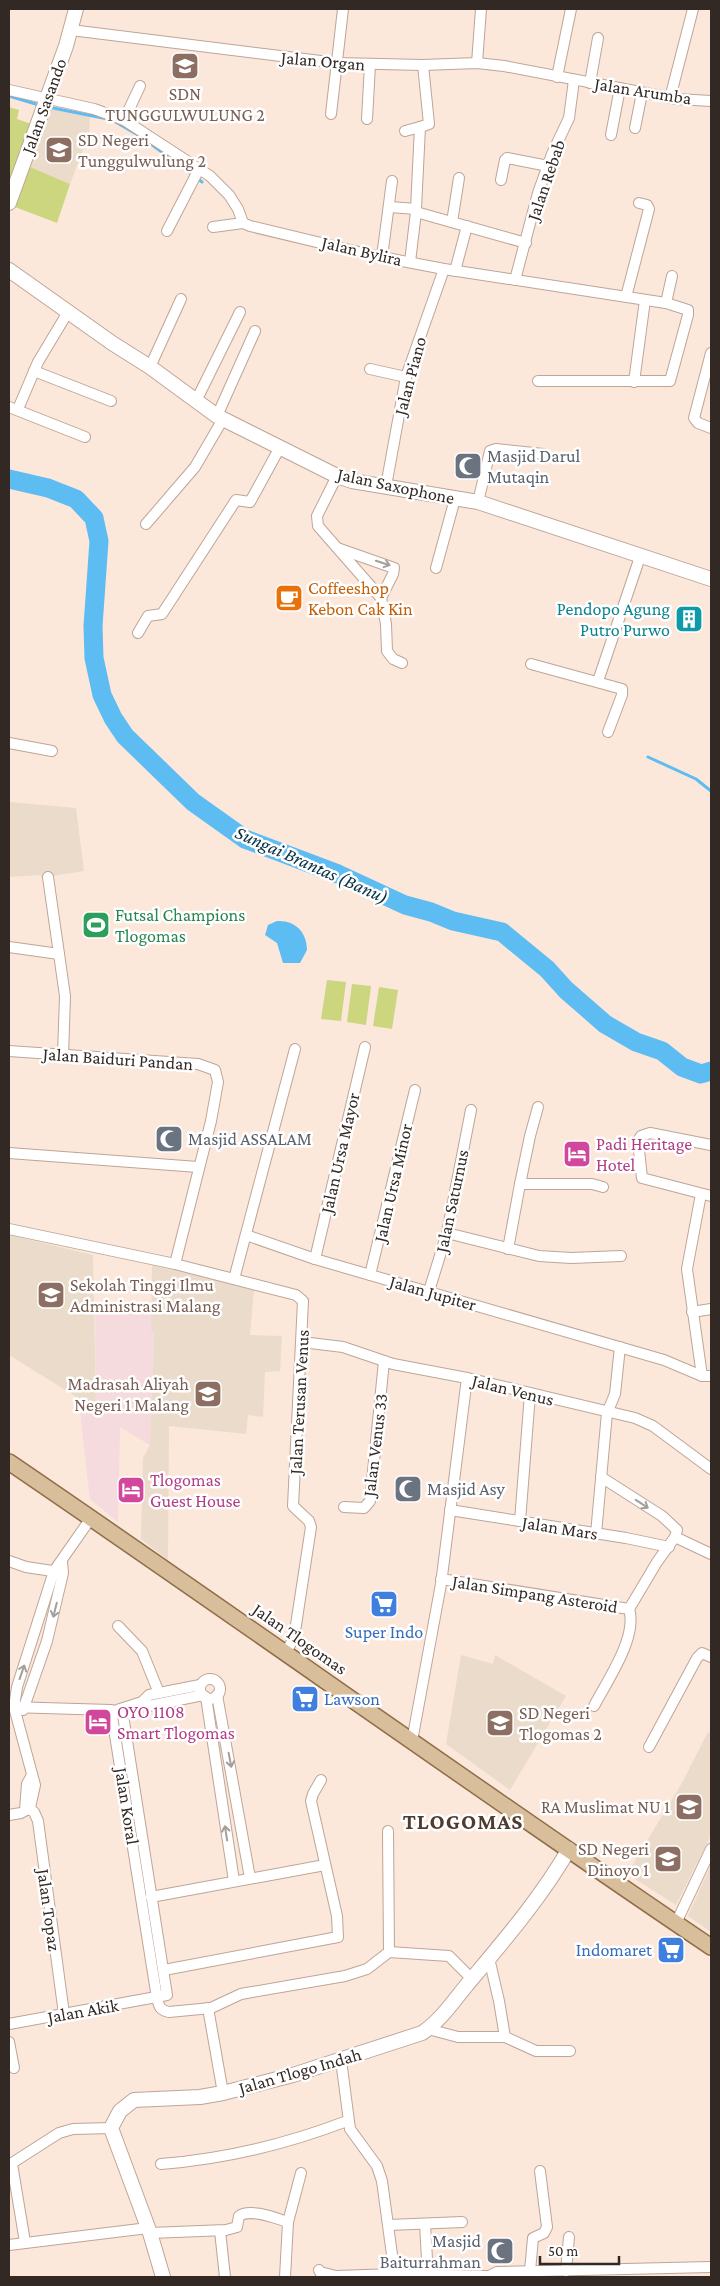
<svg xmlns="http://www.w3.org/2000/svg" width="720" height="2286" font-family="'Crimson Pro',serif">
<style>
.commercial{fill:#f5dade}
.education{fill:#ebdbca}
.green{fill:#ccd67f}
.water{fill:#5dbcf1}
.lines{fill:none;stroke-linecap:round;stroke-linejoin:round}
.stream{stroke:#5dbcf1;stroke-width:3}
.river{stroke:#5dbcf1;stroke-width:19}
.street-casing{stroke:#bea597;stroke-width:12}
.secondary-casing{stroke:#bea597;stroke-width:16}
.primary-casing{stroke:#8e6d47;stroke-width:18}
.street{stroke:#fff;stroke-width:10}
.secondary{stroke:#fff;stroke-width:14}
.primary{stroke:#d9be9c;stroke-width:15}
.oneway{stroke:#a39f9c}
.labels{text-anchor:middle;stroke-width:5;stroke-linejoin:round;paint-order:stroke}
.street-label{font-size:18px;fill:#332924;stroke:#fff}
.education-label{font-size:18px;fill:#785e54;stroke:#fff;text-anchor:start}
.worship-label{font-size:18px;fill:#5b616d;stroke:#fff;text-anchor:start}
.food-label{font-size:18px;fill:#c56008;stroke:#fff;text-anchor:start}
.culture-label{font-size:18px;fill:#0d838f;stroke:#fff;text-anchor:end}
.leisure-label{font-size:18px;fill:#27864d;stroke:#fff;text-anchor:start}
.hotel-label{font-size:18px;fill:#b23c85;stroke:#fff;text-anchor:start}
.shop-label{font-size:18px;fill:#366cbe;stroke:#fff}
.water-label{font-size:19px;font-style:italic;fill:#032f44;stroke:#fff}
.district-label{font-size:22px;font-weight:bold;letter-spacing:1px;fill:#503b2f;stroke:#fff}
</style>
<rect width="100%" height="100%" fill="#fce7db"/>
<polygon class="commercial" points="95,1302 151,1315 151,1331 154,1332 150,1445 120,1427 118,1522 90,1499 83,1439 80,1408 96,1409"/>
<g class="education">
<polygon points="50,109 90,116 89,134 70,184 30,167"/>
<polygon points="9,802 76,808 84,871 52,876 41,877 40,875 9,877"/>
<polygon points="9,1235 93,1255 96,1409 9,1355"/>
<polygon points="152,1265 254,1289 250,1335 282,1336 280,1371 265,1372 263,1417 248,1415 246,1434 169,1426 168,1560 141,1539 143,1458 150,1445 154,1339 154,1332 151,1331"/>
<polygon points="461,1655 493,1664 495,1655 566,1696 510,1790 446,1744"/>
<polygon points="708,1732 711,1734 711,1835 676,1905 627,1874 682,1783"/>
<polygon points="711,1865 711,1932 688,1916"/>
</g>
<g class="green">
<polygon points="9,107 19,110 17,119 34,125 9,194"/>
<polygon points="30,167 70,184 57,223 15,207"/>
<polygon points="327,980 346,982 341,1021 321,1019"/>
<polygon points="352,984 371,986 366,1025 347,1022"/>
<polygon points="379,987 398,990 392,1029 373,1026"/>
</g>
<path class="water" d="M277,921C295,920 307,932 307,950L300,963H283L277,943L265,935L268,925Z"/>
<g class="lines">
<g class="stream">
<polyline points="9,96 39,105"/>
<polyline points="48,107 108,119"/>
<polyline points="114,121 143,138 202,182"/>
<polyline points="648,757 696,779 711,791"/>
</g>
<polyline class="river" points="9,479 48,488 76,499 94,518 99,541 93,626 94,658 102,695 113,718 125,736 193,802 245,839 338,874 405,905 431,912 453,921 502,932 547,969 566,990 605,1024 636,1042 662,1051 682,1067 701,1074 711,1071"/>
<defs>
<g id="street">
<polyline points="71,30 337,63 423,65 477,63 504,66 677,99 711,101"/>
<polyline points="477,63 481,9"/>
<polyline points="557,77 571,9"/>
<polyline points="590,83 598,38"/>
<polyline points="9,90 94,109 124,120 210,176 229,195 238,209 243,223 250,226 371,255 444,269 666,303 688,310 688,315 670,381 538,381"/>
<polyline points="670,98 693,9"/>
<polyline points="331,114 343,9"/>
<polyline points="367,119 370,65"/>
<polyline points="124,120 140,86"/>
<polyline points="635,128 642,93"/>
<polyline points="405,131 420,127"/>
<polyline points="611,135 620,88"/>
<polyline points="501,180 505,160 507,158 548,166"/>
<polyline points="390,207 416,209 416,212 526,243"/>
<polyline points="416,209 420,127 429,124 423,65"/>
<polyline points="452,222 459,178"/>
<polyline points="213,227 243,223"/>
<polyline points="167,231 199,169"/>
<polyline points="382,257 392,181"/>
<polyline points="410,262 416,212"/>
<polyline points="455,271 467,226"/>
<polyline points="515,280 538,193 552,154 569,118 574,80"/>
<polyline points="626,297 649,209 647,205 639,203"/>
<polyline points="666,303 672,276"/>
<polyline points="711,353 694,418 698,423 711,428"/>
<polyline points="150,367 181,299"/>
<polyline points="370,369 406,377"/>
<polyline points="34,371 111,401"/>
<polyline points="634,382 645,300"/>
<polyline points="196,401 240,312"/>
<polyline points="9,407 85,437"/>
<polyline points="18,409 38,362 68,312"/>
<polyline points="217,416 255,331"/>
<polyline points="337,476 317,516 318,526 381,598 386,624 387,651 393,659 402,663"/>
<polyline points="386,486 406,377 444,269"/>
<polyline points="478,502 490,451 496,449 543,454"/>
<polyline points="146,524 195,467 223,419"/>
<polyline points="340,549 394,568 393,574 381,598"/>
<polyline points="436,568 455,499"/>
<polyline points="138,633 148,616 162,614 236,500 250,502 279,449"/>
<polyline points="531,664 622,689 622,695 608,732"/>
<polyline points="598,681 640,557"/>
<polyline points="9,743 52,751"/>
<polyline points="48,877 65,996 63,1055"/>
<polyline points="9,947 59,954"/>
<polyline points="9,1051 198,1064 215,1070 218,1082 211,1121 175,1264"/>
<polyline points="711,1145 650,1133 641,1136 638,1141 642,1178 711,1196"/>
<polyline points="9,1153 198,1167"/>
<polyline points="520,1184 530,1136 538,1107"/>
<polyline points="701,1194 687,1269 702,1376"/>
<polyline points="9,1229 175,1264 296,1295 303,1301 293,1506 309,1521 311,1527 294,1638 286,1652"/>
<polyline points="447,1233 539,1256 571,1258 621,1256"/>
<polyline points="246,1235 315,1259 664,1360 702,1376 711,1376"/>
<polyline points="508,1249 520,1184 592,1184 603,1187"/>
<polyline points="315,1259 365,1047"/>
<polyline points="370,1275 415,1090"/>
<polyline points="234,1279 295,1049"/>
<polyline points="429,1291 447,1233 471,1110"/>
<polyline points="692,1312 711,1309"/>
<polyline points="302,1342 343,1347 393,1364 467,1378 635,1418 653,1426 711,1469"/>
<polyline points="601,1477 662,1516 677,1530 675,1537 657,1562 629,1609"/>
<polyline points="344,1507 364,1508 370,1501 384,1361"/>
<polyline points="450,1510 626,1538 669,1547"/>
<polyline points="520,1521 530,1394"/>
<polyline points="596,1534 607,1413 615,1394 620,1347"/>
<polyline points="675,1537 711,1554"/>
<polyline points="9,1561 26,1567 59,1572"/>
<polyline points="441,1579 629,1609"/>
<polyline points="118,1626 142,1651 159,1693"/>
<circle cx="210" cy="1689" r="10"/>
<polyline points="217,1695 250,1878"/>
<polyline points="206,1697 234,1881"/>
<polyline points="142,1702 149,1706 203,1695"/>
<path d="M594,1706C607,1681 638,1637 629,1609"/>
<path d="M9,1707L111,1710L157,1998C159,2007 160,2010 169,2012L211,2008L241,1994L345,1976L367,1969L389,1952L449,1956L472,1979"/>
<polyline points="23,1710 47,1641 63,1573 62,1562"/>
<polyline points="117,1710 142,1702 149,1695 200,1685"/>
<polyline points="412,1741 441,1584 467,1378"/>
<polyline points="649,1747 697,1658 702,1653 711,1657"/>
<polyline points="26,1807 34,1812 38,1821 64,2014"/>
<polyline points="25,1810 27,1784 32,1775"/>
<polyline points="9,1815 21,1813 30,1808 35,1785 14,1707 17,1687 54,1571 91,1518"/>
<polyline points="388,1831 389,1952"/>
<polyline points="151,1897 325,1865"/>
<polyline points="676,1923 711,1849"/>
<polyline points="489,1958 499,2001 505,2037"/>
<polyline points="164,1970 338,1937 337,1916 311,1801 313,1794 321,1780"/>
<polyline points="208,2008 223,2093"/>
<polyline points="9,2024 167,1995 122,1709"/>
<polyline points="428,2029 458,2037 505,2037 536,2051 570,2051"/>
<polyline points="9,2042 14,2068"/>
<polyline points="341,2060 350,2129 377,2166 382,2181 395,2277"/>
<polyline points="12,2164 25,2242"/>
<path d="M161,2164C224,2159 287,2144 347,2121"/>
<polyline points="9,2165 59,2133 73,2129 111,2128"/>
<polyline points="425,2224 428,2277"/>
<polyline points="389,2225 462,2222"/>
<polyline points="220,2231 225,2277"/>
<path d="M150,2233L226,2230L237,2227L239,2216C250,2208 275,2218 288,2222"/>
<polyline points="9,2245 148,2228"/>
<polyline points="319,2270 320,2272 336,2276 395,2274 487,2276"/>
<polyline points="530,2271 533,2238 544,2233 547,2227 540,2171"/>
<polyline points="566,2271 569,2237"/>
<polyline points="285,2277 288,2222 301,2173"/>
<polyline points="487,2277 497,2272 711,2267"/>
</g>
<g id="secondary">
<polyline points="9,203 66,46 76,9"/>
<polyline points="9,270 112,343 150,367 217,416 337,476 352,481 478,502 711,579"/>
<path d="M163,2277L150,2233L111,2128L120,2111L134,2100L200,2097L223,2093L293,2075L422,2033C440,2021 452,2003 466,1986C502,1943 541,1898 569,1849"/>
</g>
<path id="primary" d="M9,1462C244,1622 475,1788 711,1947"/>
</defs>
<use href="#street" class="street-casing"/>
<use href="#secondary" class="secondary-casing"/>
<use href="#primary" class="primary-casing"/>
<use href="#street" class="street"/>
<use href="#secondary" class="secondary"/>
<use href="#primary" class="primary"/>
</g>
<defs><path id="oneway-shaft" d="M-6 0H5M1.5-3L5.5 0L1.5 3" fill="none" stroke-width="1.6" stroke-linecap="round" stroke-linejoin="round" transform="scale(1.25)"/></defs>
<g class="oneway">
<use href="#oneway-shaft" transform="translate(383 563) rotate(18)"/>
<use href="#oneway-shaft" transform="translate(642 1504) rotate(33)"/>
<use href="#oneway-shaft" transform="translate(55 1610) rotate(104)"/>
<use href="#oneway-shaft" transform="translate(22 1672) rotate(-71)"/>
<use href="#oneway-shaft" transform="translate(230 1760) rotate(79)"/>
<use href="#oneway-shaft" transform="translate(226 1833) rotate(-99)"/>
</g>
<defs>
<symbol id="school-square" viewBox="-11 -11 22 22"><rect x="-9" y="-9" width="18" height="18" rx="4" fill="#8d6e63" stroke="#fff"/><path d="M0-5L7-2L0 1L-7-2ZM-4 1L0 2.5L4 1V4Q0 6-4 4Z" fill="#fff"/></symbol>
<symbol id="mosque-square" viewBox="-11 -11 22 22"><rect x="-9" y="-9" width="18" height="18" rx="4" fill="#6b7280" stroke="#fff"/><path d="M3.5-4.9A6 6 0 1 0 3.5 4.9A5 5 0 1 1 3.5-4.9Z" fill="#fff"/></symbol>
<symbol id="cafe-square" viewBox="-11 -11 22 22"><rect x="-9" y="-9" width="18" height="18" rx="4" fill="#e8710a" stroke="#fff"/><path d="M-5.5-4.5H6V0H3Q3 3.5 0 3.5H-2.5Q-5.5 3.5-5.5 0ZM3-3.2v2h1.7v-2ZM-6 4.5H4V6H-6Z" fill="#fff"/></symbol>
<symbol id="building-square" viewBox="-11 -11 22 22"><rect x="-9" y="-9" width="18" height="18" rx="4" fill="#0f9aa8" stroke="#fff"/><path d="M-4-6H4V6H1V3H-1V6H-4ZM-2.5-4.3h1.7v1.8h-1.7ZM.8-4.3h1.7v1.8H.8ZM-2.5-1h1.7V.8h-1.7ZM.8-1h1.7V.8H.8Z" fill="#fff"/></symbol>
<symbol id="stadium-square" viewBox="-11 -11 22 22"><rect x="-9" y="-9" width="18" height="18" rx="4" fill="#2e9e5b" stroke="#fff"/><path d="M0-5a6.5 5 0 1 0 0 10a6.5 5 0 1 0 0-10ZM-3.5-1.8h7v3.6h-7Z" fill="#fff"/></symbol>
<symbol id="hotel-square" viewBox="-11 -11 22 22"><rect x="-9" y="-9" width="18" height="18" rx="4" fill="#d1479c" stroke="#fff"/><path d="M-6-4.5h1.5V1H6V5H4.5V3h-9V5H-6ZM-4 0a1.8 1.8 0 1 1 3.6 0ZM.5 0V-2.5h3Q6-2.5 6 0Z" fill="#fff"/></symbol>
<symbol id="university-square" viewBox="-11 -11 22 22"><rect x="-9" y="-9" width="18" height="18" rx="4" fill="#8d6e63" stroke="#fff"/><path d="M0-5L7-2L0 1L-7-2ZM-4 1L0 2.5L4 1V4Q0 6-4 4Z" fill="#fff"/></symbol>
<symbol id="supermarket-square" viewBox="-11 -11 22 22"><rect x="-9" y="-9" width="18" height="18" rx="4" fill="#3f7fe0" stroke="#fff"/><path d="M-6-5.5h2.5l.6 2H6L4.5 2H-2.5L-4.4-4H-6ZM-1.5 3.2a1.3 1.3 0 1 0 .1 0ZM3 3.2a1.3 1.3 0 1 0 .1 0Z" fill="#fff"/></symbol>
</defs>
<g fill-rule="evenodd">
<use href="#school-square" x="169" y="50" width="32" height="32"/>
<use href="#school-square" x="43" y="134" width="32" height="32"/>
<use href="#mosque-square" x="452" y="450" width="32" height="32"/>
<use href="#cafe-square" x="273" y="582" width="32" height="32"/>
<use href="#building-square" x="673" y="603" width="32" height="32"/>
<use href="#stadium-square" x="80" y="909" width="32" height="32"/>
<use href="#mosque-square" x="153" y="1123" width="32" height="32"/>
<use href="#hotel-square" x="561" y="1138" width="32" height="32"/>
<use href="#university-square" x="35" y="1279" width="32" height="32"/>
<use href="#school-square" x="192" y="1378" width="32" height="32"/>
<use href="#mosque-square" x="392" y="1473" width="32" height="32"/>
<use href="#hotel-square" x="115" y="1474" width="32" height="32"/>
<use href="#supermarket-square" x="368" y="1588" width="32" height="32"/>
<use href="#supermarket-square" x="289" y="1683" width="32" height="32"/>
<use href="#hotel-square" x="82" y="1706" width="32" height="32"/>
<use href="#school-square" x="484" y="1707" width="32" height="32"/>
<use href="#school-square" x="673" y="1791" width="32" height="32"/>
<use href="#school-square" x="652" y="1843" width="32" height="32"/>
<use href="#supermarket-square" x="655" y="1934" width="32" height="32"/>
<use href="#mosque-square" x="484" y="2235" width="32" height="32"/>
</g>
<g class="labels">
<g class="street-label">
<text transform="translate(323 61) rotate(5)" y="6">Jalan Organ</text>
<text transform="translate(643 91) rotate(9)" y="6">Jalan Arumba</text>
<text transform="translate(44 106) rotate(-70)" y="6">Jalan Sasando</text>
<text transform="translate(546 180) rotate(-71)" y="6">Jalan Rebab</text>
<text transform="translate(362 251) rotate(13)" y="6">Jalan Bylira</text>
<text transform="translate(410 376) rotate(-75)" y="6">Jalan Piano</text>
<text transform="translate(396 486) rotate(12)" y="6">Jalan Saxophone</text>
<text transform="translate(118 1059) rotate(4)" y="6">Jalan Baiduri Pandan</text>
<text transform="translate(340 1153) rotate(-77)" y="6">Jalan Ursa Mayor</text>
<text transform="translate(393 1183) rotate(-77)" y="6">Jalan Ursa Minor</text>
<text transform="translate(452 1201) rotate(-78)" y="6">Jalan Saturnus</text>
<text transform="translate(433 1293) rotate(16)" y="6">Jalan Jupiter</text>
<text transform="translate(513 1390) rotate(14)" y="6">Jalan Venus</text>
<text transform="translate(299 1402) rotate(-87)" y="6">Jalan Terusan Venus</text>
<text transform="translate(375 1445) rotate(-83)" y="6">Jalan Venus 33</text>
<text transform="translate(560 1528) rotate(9)" y="6">Jalan Mars</text>
<text transform="translate(535 1594) rotate(9)" y="6">Jalan Simpang Asteroid</text>
<text transform="translate(300 1639) rotate(35)" y="6">Jalan Tlogomas</text>
<text transform="translate(127 1806) rotate(81)" y="6">Jalan Koral</text>
<text transform="translate(49 1910) rotate(82)" y="6">Jalan Topaz</text>
<text transform="translate(83 2011) rotate(-10)" y="6">Jalan Akik</text>
<text transform="translate(300 2071) rotate(-16)" y="6">Jalan Tlogo Indah</text>
</g>
<g class="education-label">
<text x="185" y="100" text-anchor="middle">SDN<tspan x="185" dy="21">TUNGGULWULUNG 2</tspan></text>
<text x="78" y="146">SD Negeri<tspan x="78" dy="21">Tunggulwulung 2</tspan></text>
<text x="70" y="1291">Sekolah Tinggi Ilmu<tspan x="70" dy="21">Administrasi Malang</tspan></text>
<text x="189" y="1390" text-anchor="end">Madrasah Aliyah<tspan x="189" dy="21">Negeri 1 Malang</tspan></text>
<text x="519" y="1719">SD Negeri<tspan x="519" dy="21">Tlogomas 2</tspan></text>
<text x="670" y="1813" text-anchor="end">RA Muslimat NU 1</text>
<text x="649" y="1855" text-anchor="end">SD Negeri<tspan x="649" dy="21">Dinoyo 1</tspan></text>
</g>
<g class="worship-label">
<text x="487" y="462">Masjid Darul<tspan x="487" dy="21">Mutaqin</tspan></text>
<text x="188" y="1145">Masjid ASSALAM</text>
<text x="427" y="1495">Masjid Asy</text>
<text x="481" y="2247" text-anchor="end">Masjid<tspan x="481" dy="21">Baiturrahman</tspan></text>
</g>
<g class="food-label">
<text x="308" y="594">Coffeeshop<tspan x="308" dy="21">Kebon Cak Kin</tspan></text>
</g>
<g class="culture-label">
<text x="670" y="615">Pendopo Agung<tspan x="670" dy="21">Putro Purwo</tspan></text>
</g>
<g class="leisure-label">
<text x="115" y="921">Futsal Champions<tspan x="115" dy="21">Tlogomas</tspan></text>
</g>
<g class="hotel-label">
<text x="596" y="1150">Padi Heritage<tspan x="596" dy="21">Hotel</tspan></text>
<text x="150" y="1486">Tlogomas<tspan x="150" dy="21">Guest House</tspan></text>
<text x="117" y="1718">OYO 1108<tspan x="117" dy="21">Smart Tlogomas</tspan></text>
</g>
<g class="shop-label">
<text x="384" y="1638">Super Indo</text>
<text x="324" y="1705" text-anchor="start">Lawson</text>
<text x="652" y="1956" text-anchor="end">Indomaret</text>
</g>
<g class="water-label">
<text transform="translate(312 864) rotate(24)" y="7">Sungai Brantas (Banu)</text>
</g>
<g class="district-label">
<text x="463" y="1829">TLOGOMAS</text>
</g>
</g>
<rect width="720" height="2286" fill="none" stroke="#332924" stroke-width="20"/>
<path d="M540 2256v8h79v-8" fill="none" stroke="#332924" stroke-width="2.5"/>
<text x="548" y="2256" font-size="15" fill="#332924" stroke="#ffffff" stroke-width="4" paint-order="stroke">50 m</text>
</svg>
